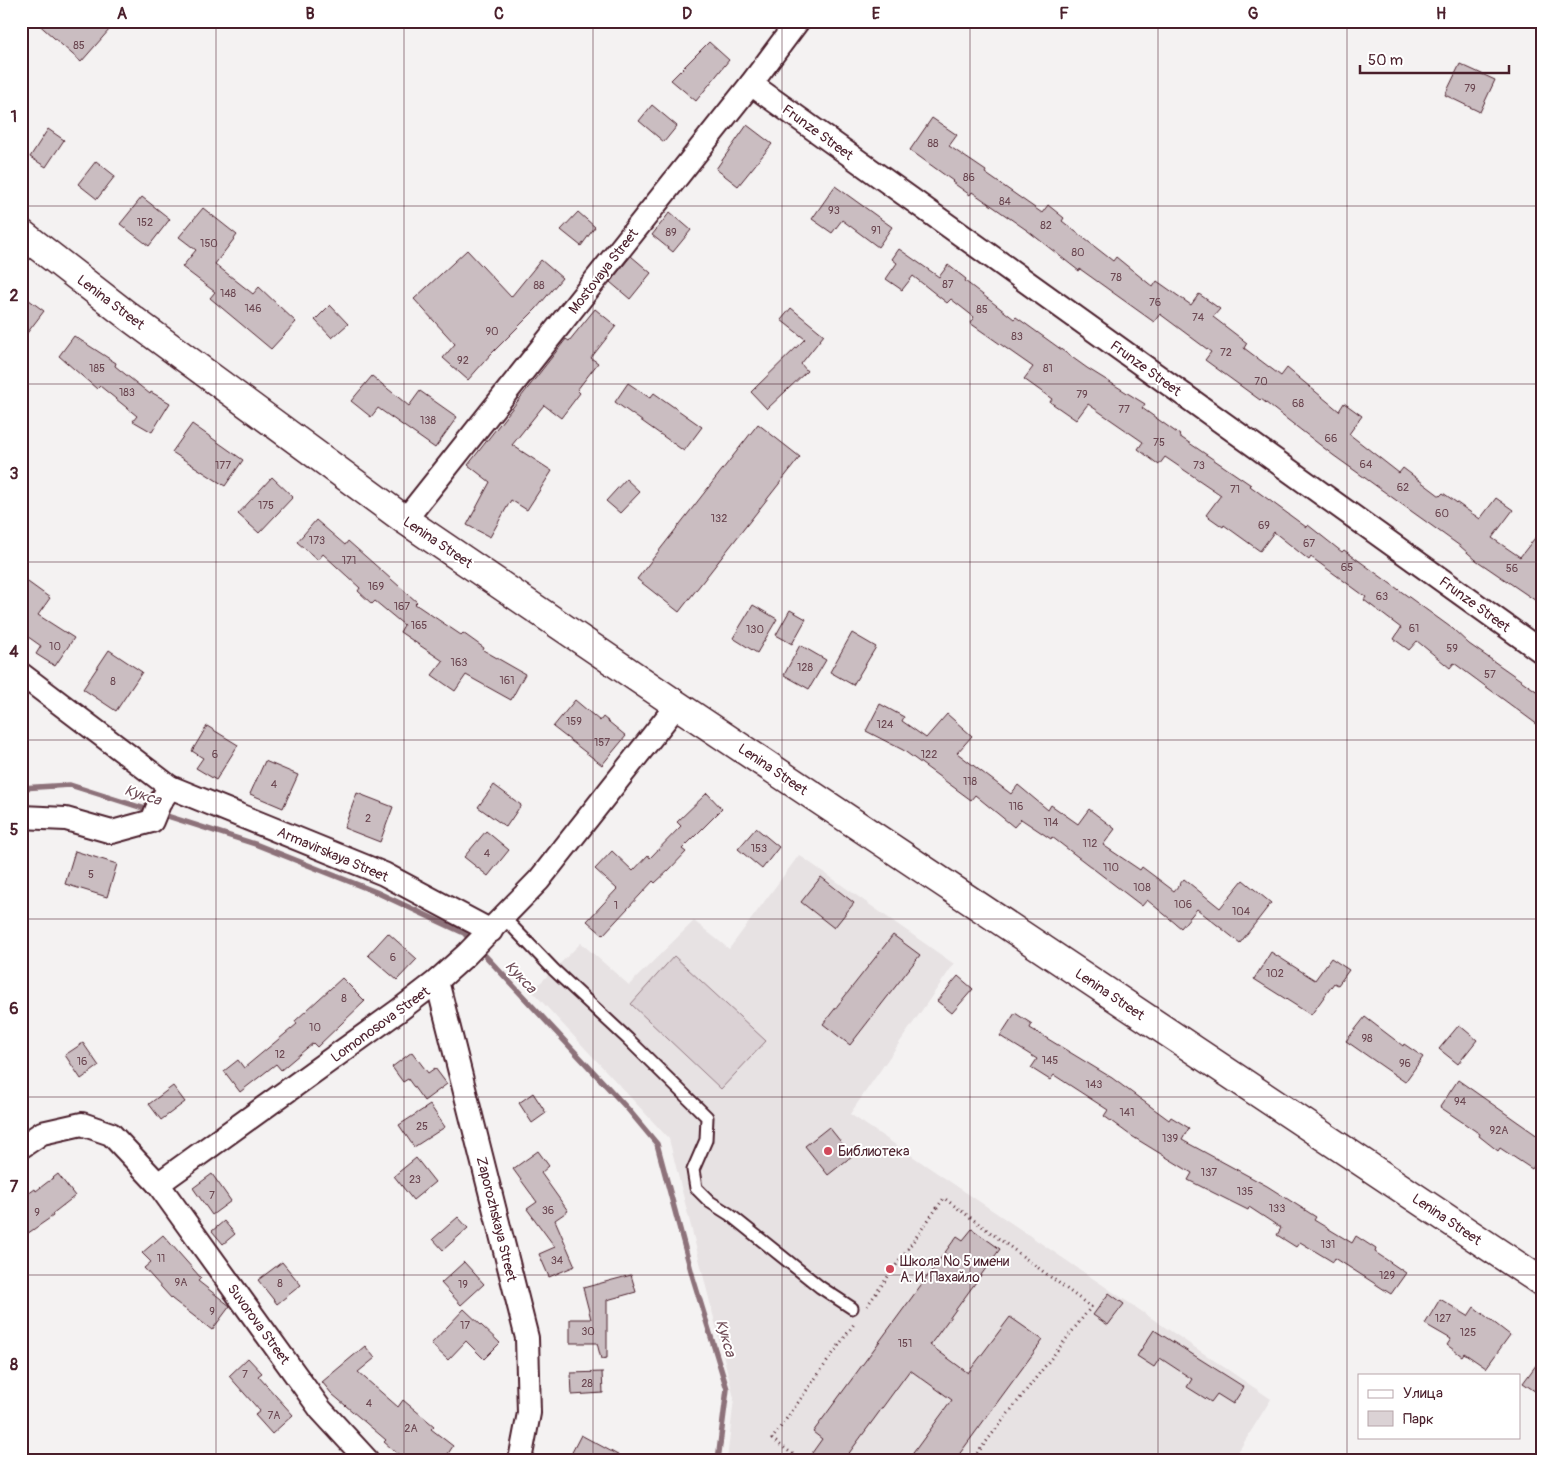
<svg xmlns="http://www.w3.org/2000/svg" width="1563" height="1481" font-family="Pangolin,sans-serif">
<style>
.built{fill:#e7e2e3}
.green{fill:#dbd2d5;stroke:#927880}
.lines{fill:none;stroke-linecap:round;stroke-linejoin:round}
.stream{stroke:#8d727a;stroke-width:5.5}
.building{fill:#cabdc1;stroke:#4a1f2b}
.lane-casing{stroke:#4a1f2b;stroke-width:15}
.street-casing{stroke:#4a1f2b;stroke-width:26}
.secondary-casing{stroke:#4a1f2b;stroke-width:31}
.path{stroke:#4a1f2b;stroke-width:3;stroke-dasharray:1 4;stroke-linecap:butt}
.lane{stroke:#fff;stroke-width:11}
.street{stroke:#fff;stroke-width:22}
.secondary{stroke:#fff;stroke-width:28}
.grid{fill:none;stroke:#4a1f2b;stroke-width:1;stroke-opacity:0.55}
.poi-dot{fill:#d1495b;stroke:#fff;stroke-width:2}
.labels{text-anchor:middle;stroke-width:4;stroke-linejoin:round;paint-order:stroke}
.number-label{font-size:11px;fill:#6a4650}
.street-label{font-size:14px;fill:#4a1f2b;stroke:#fff}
.poi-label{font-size:14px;fill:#4a1f2b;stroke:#fff;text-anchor:start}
.water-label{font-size:15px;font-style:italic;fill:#714f59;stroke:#fff}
.neatline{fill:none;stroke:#4a1f2b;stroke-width:2}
.grid-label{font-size:16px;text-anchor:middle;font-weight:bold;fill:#4a1f2b}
</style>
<rect width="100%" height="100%" fill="#f4f2f2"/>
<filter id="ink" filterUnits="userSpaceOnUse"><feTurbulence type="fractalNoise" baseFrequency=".02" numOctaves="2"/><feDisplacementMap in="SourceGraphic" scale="10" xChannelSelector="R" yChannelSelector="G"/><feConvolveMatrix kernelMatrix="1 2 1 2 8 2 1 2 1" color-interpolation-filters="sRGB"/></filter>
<g filter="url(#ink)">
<polygon class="built" points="799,855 954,964 850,1114 1271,1399 1233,1460 727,1460 734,1398 669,1139 532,991 581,943 629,985 694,921 729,949"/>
<polygon class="green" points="674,956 766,1041 721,1089 631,1004"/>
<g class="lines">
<g class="stream">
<polyline points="21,788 70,785 152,811"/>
<polyline points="161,814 255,844 376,892 464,933 472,942"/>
<polyline points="479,949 627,1108 657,1144 693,1278 727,1389 718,1460"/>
</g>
</g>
<g class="building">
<polygon points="35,21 117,21 81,62"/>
<polygon points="709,42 729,60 696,101 671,80"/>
<polygon points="1460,64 1495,80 1480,112 1445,95"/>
<polygon points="652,105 677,126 664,142 639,121"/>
<polygon points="932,118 957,135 949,146 986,171 985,173 1042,213 1048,205 1064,218 1062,221 1113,261 1116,257 1153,287 1157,281 1191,305 1199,294 1220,309 1213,317 1247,343 1244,348 1281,376 1287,368 1339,411 1344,403 1362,416 1349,434 1399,473 1403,468 1440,496 1443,493 1480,519 1496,498 1513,510 1492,538 1520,557 1542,529 1542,605 1476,560 1460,546 1333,455 1261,399 1260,400 1205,360 1211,352 1160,314 1154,322 1080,269 1079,271 1028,231 972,192 970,195 952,182 953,181 910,150"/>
<polygon points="747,125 772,144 738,186 716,169"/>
<polygon points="48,129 64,140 46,167 30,157"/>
<polygon points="96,161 115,176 97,199 78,184"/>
<polygon points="835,186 892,227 878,247 842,220 832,233 812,219"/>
<polygon points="142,197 170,219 149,246 120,224"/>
<polygon points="203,208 237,235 215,264 253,294 259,287 296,322 271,349 210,298 215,292 182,267 196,250 179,237"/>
<polygon points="578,212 595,227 581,246 561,230"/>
<polygon points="670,212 691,230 673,252 652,235"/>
<polygon points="899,249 939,277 948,265 966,279 965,281 1014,319 1016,317 1087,368 1145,404 1142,408 1180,435 1179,436 1251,485 1250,486 1306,527 1308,525 1342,552 1344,550 1453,629 1469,644 1542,695 1542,728 1454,663 1450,668 1417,641 1409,650 1394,639 1401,628 1364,600 1366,597 1311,557 1309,560 1274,532 1260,551 1224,525 1223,527 1206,515 1221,495 1165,457 1159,465 1138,449 1143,442 1088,404 1076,420 1050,402 1052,399 1024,379 1033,367 970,323 974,317 951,299 947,303 913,276 902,290 886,279 897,263 892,259"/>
<polygon points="467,250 511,297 541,260 562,278 536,309 491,354 468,380 443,358 455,344 414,299"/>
<polygon points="631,256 651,273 630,299 610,282"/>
<polygon points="21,294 44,311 21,341"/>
<polygon points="330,305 348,324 332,338 315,320"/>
<polygon points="791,308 824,335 801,364 807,371 767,409 751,392 805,339 781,320"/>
<polygon points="595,309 616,326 591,358 598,363 577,390 580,393 561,418 544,405 512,445 552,471 527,510 511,500 490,537 467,525 490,482 468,465 566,339 569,341"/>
<polygon points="74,336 116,363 115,366 150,394 151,392 170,403 152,432 133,421 137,416 100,386 97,389 59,356"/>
<polygon points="372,376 409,406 420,391 457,417 435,448 378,408 371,417 351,401"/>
<polygon points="628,383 650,398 654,393 702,427 684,451 615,402"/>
<polygon points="192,424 243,460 225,486 172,452"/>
<polygon points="758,424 800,457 679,612 637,579"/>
<polygon points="272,477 293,497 259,533 238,514"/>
<polygon points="626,479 640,492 620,513 606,501"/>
<polygon points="316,520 345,545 348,541 417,602 415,604 461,635 463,633 484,648 483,650 525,674 511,700 466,675 455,691 432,675 443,661 400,632 404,625 375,601 372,604 358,591 360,588 323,554 318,560 297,542"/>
<polygon points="21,577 50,598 38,615 74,638 55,666 36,654 41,646 24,634 21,637"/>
<polygon points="753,605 777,619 757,653 733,638"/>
<polygon points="790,610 806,619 792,644 776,635"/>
<polygon points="852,633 876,647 853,685 830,672"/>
<polygon points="800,645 826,660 809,689 784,675"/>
<polygon points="109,650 142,672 116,711 83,689"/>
<polygon points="575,700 600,721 603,717 626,736 602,765 553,727"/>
<polygon points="880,704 904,717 902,721 926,738 947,714 972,736 957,753 1011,794 1018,785 1048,810 1051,805 1078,824 1089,809 1115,829 1103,845 1140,870 1142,867 1174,891 1184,879 1220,908 1243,880 1271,903 1240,943 1197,909 1181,928 1147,900 1142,906 1052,837 1051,839 1021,819 1014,827 975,795 971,800 903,750 866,731"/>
<polygon points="207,726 238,745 216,780 196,768 203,758 192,751"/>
<polygon points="265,761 298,775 283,808 250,794"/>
<polygon points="494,785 521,805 506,827 478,807"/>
<polygon points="357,793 393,807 380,842 344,828"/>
<polygon points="707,793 722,809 682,849 686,852 669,870 655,883 653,881 603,935 587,921 617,889 595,869 612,851 633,871 648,855 650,858 681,826 677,822"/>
<polygon points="756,828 779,847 762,869 738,849"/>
<polygon points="486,831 509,850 488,876 464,857"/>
<polygon points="75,851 117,864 107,897 65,884"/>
<polygon points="821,877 854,903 834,928 801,902"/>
<polygon points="388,933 417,959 397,980 368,955"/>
<polygon points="893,935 920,955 850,1045 823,1024"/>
<polygon points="1271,952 1315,980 1331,958 1349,970 1338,985 1334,983 1311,1015 1254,979"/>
<polygon points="958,976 973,989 952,1013 937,1001"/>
<polygon points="342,978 365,1001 317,1047 313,1043 281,1070 276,1064 240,1092 224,1071 238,1060 244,1068 297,1024 295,1021"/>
<polygon points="1015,1013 1032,1024 1030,1028 1112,1078 1169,1120 1171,1117 1189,1128 1182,1140 1267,1186 1316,1217 1314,1220 1352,1243 1356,1236 1376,1249 1375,1252 1406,1273 1391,1294 1335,1258 1333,1262 1300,1242 1296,1247 1277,1235 1281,1228 1249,1207 1248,1210 1188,1180 1192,1173 1130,1135 1104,1116 1108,1110 1054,1075 1050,1080 1031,1068 1037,1059 1000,1036"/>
<polygon points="1365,1017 1403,1046 1404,1044 1423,1057 1405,1082 1346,1041"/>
<polygon points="1459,1025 1477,1040 1458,1064 1439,1049"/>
<polygon points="83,1043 99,1066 81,1079 65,1055"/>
<polygon points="412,1052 428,1073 435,1068 447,1084 424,1101 408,1079 403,1082 392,1067"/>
<polygon points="1458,1080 1542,1139 1542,1154 1532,1169 1500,1148 1498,1151 1479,1136 1480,1134 1440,1107"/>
<polygon points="173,1086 185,1102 161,1120 149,1104"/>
<polygon points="533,1093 546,1113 532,1123 519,1103"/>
<polygon points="430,1105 445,1127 414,1147 399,1125"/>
<polygon points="829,1127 852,1156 828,1175 805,1146"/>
<polygon points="538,1151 549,1166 541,1173 568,1211 555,1220 575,1266 549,1277 539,1254 555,1247 527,1209 537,1202 513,1169"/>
<polygon points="416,1158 435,1182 413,1200 394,1176"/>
<polygon points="58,1174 75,1196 52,1214 53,1216 21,1238 21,1199 35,1189 36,1191"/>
<polygon points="212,1174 231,1201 212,1215 193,1188"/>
<polygon points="458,1217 468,1228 443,1250 433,1239"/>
<polygon points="224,1221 235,1234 223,1244 212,1231"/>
<polygon points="972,1229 1000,1249 930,1345 968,1373 1010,1317 1043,1340 955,1460 908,1460 952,1400 910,1370 844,1460 807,1460 822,1439 813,1432 957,1236 963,1240"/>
<polygon points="163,1235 201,1278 198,1281 230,1306 212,1330 172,1299 144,1268 151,1262 142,1253"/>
<polygon points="282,1262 301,1285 277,1304 258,1280"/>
<polygon points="464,1262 484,1284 461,1305 441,1283"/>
<polygon points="631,1275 636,1292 607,1300 607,1358 601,1359 597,1343 570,1343 570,1319 591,1319 583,1288"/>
<polygon points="1109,1293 1124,1304 1108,1325 1093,1315"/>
<polygon points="1440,1299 1468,1316 1474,1307 1510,1335 1486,1368 1464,1353 1462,1356 1447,1345 1451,1339 1425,1324"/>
<polygon points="464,1309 500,1343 484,1359 466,1341 448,1360 431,1344"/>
<polygon points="1154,1330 1244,1387 1233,1404 1217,1394 1211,1402 1187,1387 1192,1379 1160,1358 1154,1367 1137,1356"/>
<polygon points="365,1346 375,1358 358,1372 398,1407 403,1400 434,1426 431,1429 453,1446 444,1460 405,1460 384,1442 386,1440 332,1394 322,1382"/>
<polygon points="1542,1357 1542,1396 1523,1383"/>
<polygon points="248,1358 262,1373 258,1376 293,1415 272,1434 255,1415 260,1411 229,1376"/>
<polygon points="602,1372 603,1393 572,1395 571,1373"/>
<polygon points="581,1435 627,1460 568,1460"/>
</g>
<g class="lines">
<defs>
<polyline id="lane" points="504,918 554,970 628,1039 707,1117 706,1140 693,1170 696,1188 710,1202 729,1214 820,1287 852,1308"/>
<g id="street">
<polyline points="751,84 1542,652"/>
<polyline points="405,520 751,84 798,21"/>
<polyline points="21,674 170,787 384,874 491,931"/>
<polyline points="21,817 66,819 112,832 152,821 159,804 170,787"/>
<polyline points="437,981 527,1338 529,1413 520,1460"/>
<polyline points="21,1147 42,1133 82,1124 111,1134 158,1184 321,1410 367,1460"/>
<polyline points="158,1184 398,1011 437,981 467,954 539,880 677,705"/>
</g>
<polyline id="secondary" points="21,233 132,319 405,520 677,705 1542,1282"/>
</defs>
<use href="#lane" class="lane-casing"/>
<use href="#street" class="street-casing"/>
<use href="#secondary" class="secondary-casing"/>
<g class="path">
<polyline points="867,1306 944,1198 1091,1307 972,1460"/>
<polyline points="801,1460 772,1439 854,1324"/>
</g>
<use href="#lane" class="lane"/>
<use href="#street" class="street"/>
<use href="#secondary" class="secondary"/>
</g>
</g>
<path class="grid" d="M216,21V1460M404,21V1460M593,21V1460M782,21V1460M970,21V1460M1158,21V1460M1347,21V1460M21,206H1542M21,384H1542M21,562H1542M21,740H1542M21,919H1542M21,1097H1542M21,1275H1542"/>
<g class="poi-dot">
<circle cx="828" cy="1151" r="5"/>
<circle cx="890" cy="1269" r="5"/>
</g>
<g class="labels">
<g class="number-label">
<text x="79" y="49">85</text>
<text x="1470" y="92">79</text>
<text x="933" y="147">88</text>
<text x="969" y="181">86</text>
<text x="1005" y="205">84</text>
<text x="834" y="214">93</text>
<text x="145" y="226">152</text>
<text x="1046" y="229">82</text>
<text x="876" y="234">91</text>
<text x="671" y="236">89</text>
<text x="209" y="247">150</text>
<text x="1078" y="256">80</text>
<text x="1116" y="281">78</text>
<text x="948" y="288">87</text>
<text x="539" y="289">88</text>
<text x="228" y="297">148</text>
<text x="1155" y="306">76</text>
<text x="253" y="312">146</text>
<text x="982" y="313">85</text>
<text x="1198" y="321">74</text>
<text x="492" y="335">90</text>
<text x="1017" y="340">83</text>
<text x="1226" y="356">72</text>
<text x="463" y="364">92</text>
<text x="97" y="372">185</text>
<text x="1048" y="372">81</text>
<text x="1261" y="385">70</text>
<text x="127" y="396">183</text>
<text x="1082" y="398">79</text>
<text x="1298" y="407">68</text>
<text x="1124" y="413">77</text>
<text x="428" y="424">138</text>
<text x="1331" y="442">66</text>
<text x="1159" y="446">75</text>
<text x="1366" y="468">64</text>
<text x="223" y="469">177</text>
<text x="1199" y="469">73</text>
<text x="1403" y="491">62</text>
<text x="1235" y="493">71</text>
<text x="266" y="509">175</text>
<text x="1442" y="517">60</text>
<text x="719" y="522">132</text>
<text x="1264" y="529">69</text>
<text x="317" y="544">173</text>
<text x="1309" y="547">67</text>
<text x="349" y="564">171</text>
<text x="1347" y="571">65</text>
<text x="1512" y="572">56</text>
<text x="376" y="590">169</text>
<text x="1382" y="600">63</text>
<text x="402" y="610">167</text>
<text x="419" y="629">165</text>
<text x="1414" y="632">61</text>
<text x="755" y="633">130</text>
<text x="55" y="650">10</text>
<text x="1452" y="652">59</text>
<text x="459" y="666">163</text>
<text x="805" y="671">128</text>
<text x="1490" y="678">57</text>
<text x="507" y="684">161</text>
<text x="113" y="685">8</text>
<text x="574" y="725">159</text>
<text x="885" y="728">124</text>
<text x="602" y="746">157</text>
<text x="215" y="758">6</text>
<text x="929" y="758">122</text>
<text x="970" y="785">118</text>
<text x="274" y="788">4</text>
<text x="1016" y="810">116</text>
<text x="368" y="822">2</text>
<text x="1051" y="826">114</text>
<text x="1090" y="847">112</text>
<text x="759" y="852">153</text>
<text x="487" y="857">4</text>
<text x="1111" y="871">110</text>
<text x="91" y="878">5</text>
<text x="1142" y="891">108</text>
<text x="1183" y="908">106</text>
<text x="616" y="909">1</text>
<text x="1241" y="915">104</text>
<text x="393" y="961">6</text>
<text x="1275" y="977">102</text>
<text x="344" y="1002">8</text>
<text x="315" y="1031">10</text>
<text x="1367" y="1042">98</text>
<text x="280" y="1058">12</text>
<text x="1050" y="1064">145</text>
<text x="82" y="1065">16</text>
<text x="1405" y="1067">96</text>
<text x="1094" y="1088">143</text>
<text x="1460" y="1105">94</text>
<text x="1127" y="1116">141</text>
<text x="422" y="1130">25</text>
<text x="1499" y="1134">92А</text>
<text x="1170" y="1142">139</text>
<text x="1209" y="1176">137</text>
<text x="415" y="1183">23</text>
<text x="1245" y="1195">135</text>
<text x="212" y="1199">7</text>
<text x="1277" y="1212">133</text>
<text x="548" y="1214">36</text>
<text x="37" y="1216">9</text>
<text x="1328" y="1248">131</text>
<text x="161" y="1262">11</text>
<text x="557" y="1264">34</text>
<text x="1387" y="1279">129</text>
<text x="181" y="1286">9А</text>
<text x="280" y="1287">8</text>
<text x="463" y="1288">19</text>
<text x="212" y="1315">9</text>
<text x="1443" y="1322">127</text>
<text x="465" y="1329">17</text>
<text x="588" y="1335">30</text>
<text x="1468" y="1336">125</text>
<text x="905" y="1347">151</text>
<text x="245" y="1378">7</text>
<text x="587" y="1387">28</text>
<text x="369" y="1407">4</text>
<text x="274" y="1419">7А</text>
<text x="411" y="1432">2А</text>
</g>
<g class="street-label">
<text transform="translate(818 132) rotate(36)" y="5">Frunze Street</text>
<text transform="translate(603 271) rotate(-52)" y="5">Mostovaya Street</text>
<text transform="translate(111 302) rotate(37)" y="5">Lenina Street</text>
<text transform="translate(1146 368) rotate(36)" y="5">Frunze Street</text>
<text transform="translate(438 542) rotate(34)" y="5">Lenina Street</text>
<text transform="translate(1475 604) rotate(36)" y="5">Frunze Street</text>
<text transform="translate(773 769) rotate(34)" y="5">Lenina Street</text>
<text transform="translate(333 854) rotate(23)" y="5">Armavirskaya Street</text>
<text transform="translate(1110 994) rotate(34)" y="5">Lenina Street</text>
<text transform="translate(380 1024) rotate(-36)" y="5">Lomonosova Street</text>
<text transform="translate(497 1219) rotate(76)" y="5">Zaporozhskaya Street</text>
<text transform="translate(1447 1219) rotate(34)" y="5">Lenina Street</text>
<text transform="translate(259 1324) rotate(54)" y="5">Suvorova Street</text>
</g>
<g class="poi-label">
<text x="838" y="1156">Библиотека</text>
<text x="900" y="1266">Школа № 5 имени<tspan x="900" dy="16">А. И. Пахайло</tspan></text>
</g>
<g class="water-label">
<text transform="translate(143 795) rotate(18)" y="5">Кукса</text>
<text transform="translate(521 977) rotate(47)" y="5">Кукса</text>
<text transform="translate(726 1338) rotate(74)" y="5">Кукса</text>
</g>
</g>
<rect width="1563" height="1481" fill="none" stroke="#fff" stroke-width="55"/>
<rect x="1358" y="1374" width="162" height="65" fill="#ffffff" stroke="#b7a5aa"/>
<rect x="1368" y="1390" width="25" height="8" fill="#ffffff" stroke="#b7a5aa"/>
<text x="1403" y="1398" font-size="15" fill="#4a1f2b">Улица</text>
<rect x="1368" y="1411" width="25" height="15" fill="#dbd2d5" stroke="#b7a5aa"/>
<text x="1403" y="1424" font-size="15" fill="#4a1f2b">Парк</text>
<path d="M1360 65v8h149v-8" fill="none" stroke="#4a1f2b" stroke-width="2.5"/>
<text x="1368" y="65" font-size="15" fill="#4a1f2b" stroke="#ffffff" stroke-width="4" paint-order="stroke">50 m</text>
<rect x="28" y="28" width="1508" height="1426" class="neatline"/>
<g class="grid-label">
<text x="122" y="19">A</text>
<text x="310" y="19">B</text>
<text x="499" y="19">C</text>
<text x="687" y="19">D</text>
<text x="876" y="19">E</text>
<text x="1064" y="19">F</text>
<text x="1253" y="19">G</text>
<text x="1441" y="19">H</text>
<text x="14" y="122">1</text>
<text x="14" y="301">2</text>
<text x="14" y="479">3</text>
<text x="14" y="657">4</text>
<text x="14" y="835">5</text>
<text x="14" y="1014">6</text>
<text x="14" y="1192">7</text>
<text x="14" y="1370">8</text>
</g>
</svg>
